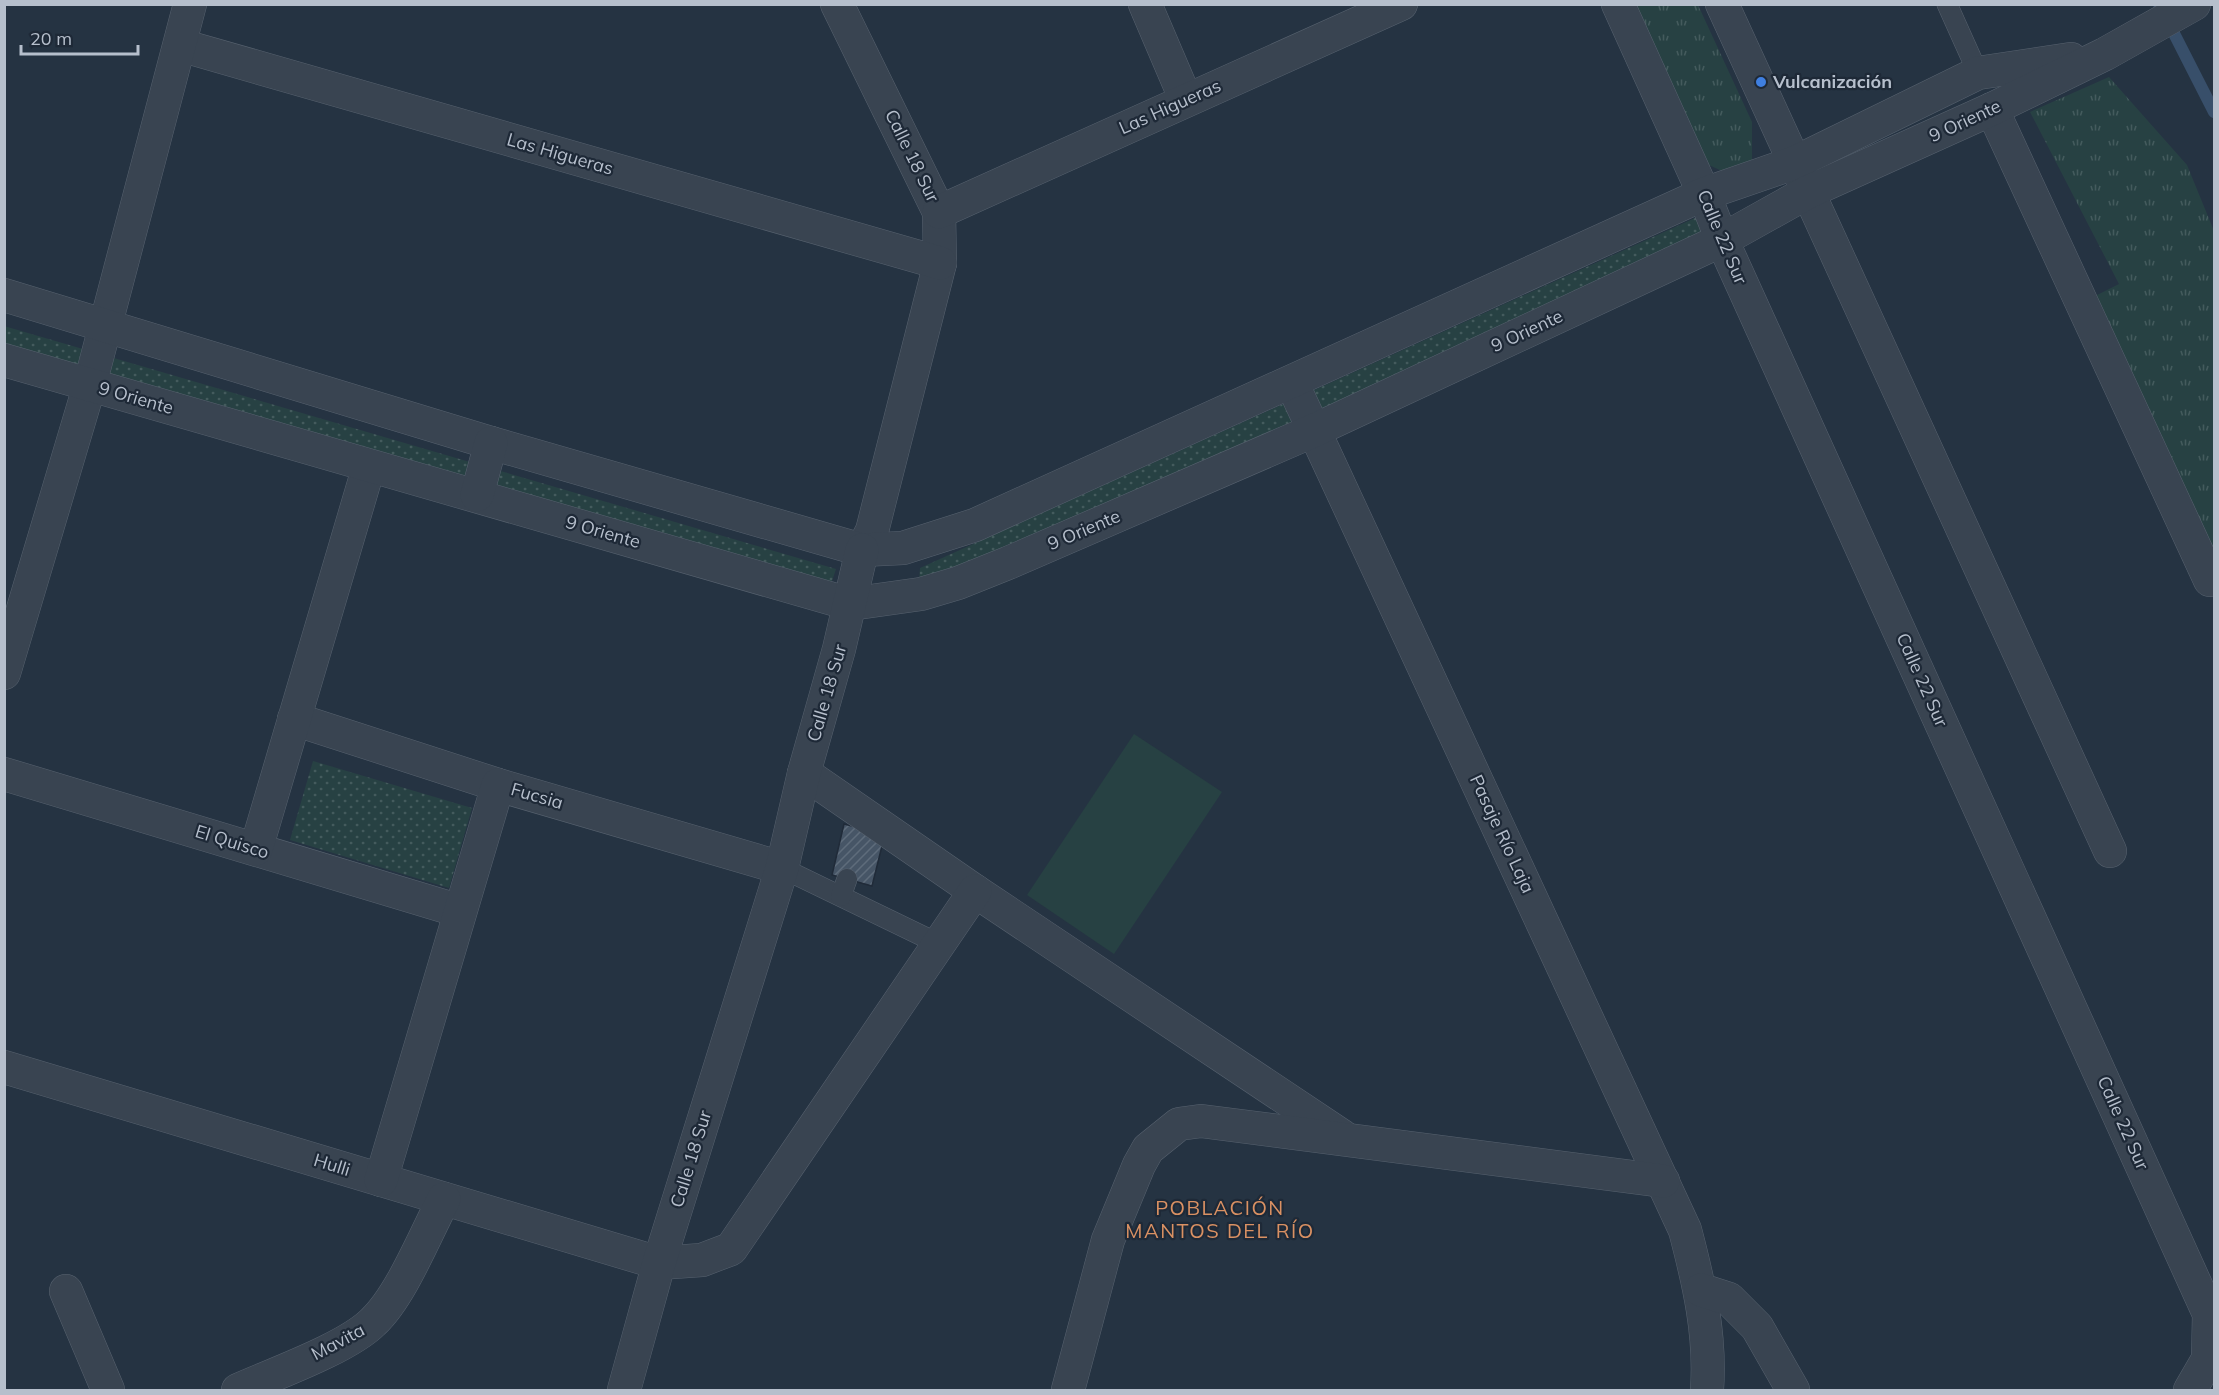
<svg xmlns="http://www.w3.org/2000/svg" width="2219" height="1395" font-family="Mulish,sans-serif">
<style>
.grass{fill:url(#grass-dots)}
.park{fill:url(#park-tufts)}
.pitch{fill:#274143}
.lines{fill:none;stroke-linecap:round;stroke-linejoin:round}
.stream{stroke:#384f6a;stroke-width:12}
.building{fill:url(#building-hatch);stroke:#202b39;stroke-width:1.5}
.service-casing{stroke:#57626f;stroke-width:21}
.minor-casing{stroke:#57626f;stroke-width:34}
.tertiary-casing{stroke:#57626f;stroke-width:34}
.service{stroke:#394451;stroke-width:20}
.minor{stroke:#394451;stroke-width:33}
.tertiary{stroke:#394451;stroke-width:33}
.shop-dot{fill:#3f7fe0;stroke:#1e2937;stroke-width:2}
.labels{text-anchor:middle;stroke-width:4.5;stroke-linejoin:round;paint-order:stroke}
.poi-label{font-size:18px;font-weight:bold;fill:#b6bfcc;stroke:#1e2937;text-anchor:start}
.street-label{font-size:18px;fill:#b6bfcc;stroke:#1e2937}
.neighbourhood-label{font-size:20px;letter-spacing:1.5px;fill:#da9163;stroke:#1e2937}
</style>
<defs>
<pattern id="grass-dots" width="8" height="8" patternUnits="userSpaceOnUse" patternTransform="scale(1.5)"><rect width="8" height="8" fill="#274143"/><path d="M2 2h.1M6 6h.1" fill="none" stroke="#445b5d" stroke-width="1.8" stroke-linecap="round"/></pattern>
<pattern id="park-tufts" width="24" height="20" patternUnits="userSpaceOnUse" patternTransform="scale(1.5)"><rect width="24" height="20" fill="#274143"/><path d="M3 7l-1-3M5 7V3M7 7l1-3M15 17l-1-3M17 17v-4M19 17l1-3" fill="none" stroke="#445b5d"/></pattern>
<pattern id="building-hatch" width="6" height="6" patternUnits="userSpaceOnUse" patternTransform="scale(1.5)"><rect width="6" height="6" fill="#465566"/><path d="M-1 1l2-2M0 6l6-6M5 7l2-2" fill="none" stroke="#5e6c7b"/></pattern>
</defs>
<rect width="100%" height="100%" fill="#253342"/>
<g class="grass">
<polygon points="1704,214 1721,250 917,610 920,568"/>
<polygon points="4,326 836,569 824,605 5,367"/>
<polygon points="313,761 472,808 449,888 290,840"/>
</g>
<g class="park">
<polygon points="1632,5 1698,5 1752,122 1752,164 1729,174 1702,162"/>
<polygon points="2109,77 2187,165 2214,231 2214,554 2095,296 2119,284 2030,112"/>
</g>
<polygon class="pitch" points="1134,734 1222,792 1114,954 1027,895"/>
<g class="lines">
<polyline class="stream" points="2159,4 2214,112"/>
</g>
<polygon class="building" points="844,824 885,834 872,886 832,875"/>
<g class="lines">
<defs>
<g id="service">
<polyline points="1947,4 1978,73"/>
<polyline points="782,868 939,944"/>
<polyline points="841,896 847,879"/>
</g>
<g id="minor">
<polyline points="837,4 939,212 940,263 872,531 862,550"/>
<polyline points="1145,4 1186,100"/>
<polyline points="1618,4 1704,194 1722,240 2209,1314 2208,1359 2190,1390"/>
<polyline points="1722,4 2110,851"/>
<polyline points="180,45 940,263"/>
<polyline points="1992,109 2210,580"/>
<polyline points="939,212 1401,4"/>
<path d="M1292,383L1685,1230C1699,1283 1711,1335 1707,1390"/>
<polyline points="4,673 90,384 190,4"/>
<polyline points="294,719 498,785 782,868"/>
<polyline points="804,773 975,891 1342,1136"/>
<polyline points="4,774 460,911"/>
<polyline points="256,849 369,466"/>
<polyline points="4,1067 659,1263 702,1260 731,1249 975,891"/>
<polyline points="381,1180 498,785"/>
<polyline points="1701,1290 1729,1299 1757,1327 1793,1390"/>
<polyline points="66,1291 108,1390"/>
<path d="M238,1390C274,1374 347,1348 373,1322C401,1296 425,1235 444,1199"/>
<polyline points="1068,1390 1108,1240 1139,1165 1148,1149 1179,1124 1201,1121 1663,1181"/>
</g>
<g id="tertiary">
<polyline points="4,295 491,443 862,550 903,548 975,525 1704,194 1794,163 1978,73 2071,59"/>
<polyline points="4,360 850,604 921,594 958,583 1008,563 1315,430 1722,240 1808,192 1992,109 2105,54 2194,4"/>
<polyline points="477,495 491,443"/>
<polyline points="624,1390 659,1263 782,868 804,773 839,649 862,550"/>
</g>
</defs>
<use href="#service" class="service-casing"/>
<use href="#minor" class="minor-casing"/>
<use href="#tertiary" class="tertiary-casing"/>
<use href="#service" class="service"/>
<use href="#minor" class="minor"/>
<use href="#tertiary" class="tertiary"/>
</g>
<circle class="shop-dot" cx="1761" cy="82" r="6"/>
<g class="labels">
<g class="poi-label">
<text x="1773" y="88">Vulcanización</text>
</g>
<g class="street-label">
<text transform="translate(1170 107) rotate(-24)" y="6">Las Higueras</text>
<text transform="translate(1965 121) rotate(-25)" y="6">9 Oriente</text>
<text transform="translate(560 154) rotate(16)" y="6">Las Higueras</text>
<text transform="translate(912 156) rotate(64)" y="6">Calle 18 Sur</text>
<text transform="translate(1722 237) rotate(67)" y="6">Calle 22 Sur</text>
<text transform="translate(1527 331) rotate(-25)" y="6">9 Oriente</text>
<text transform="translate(136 398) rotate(16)" y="6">9 Oriente</text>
<text transform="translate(1084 530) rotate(-23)" y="6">9 Oriente</text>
<text transform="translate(603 532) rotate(16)" y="6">9 Oriente</text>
<text transform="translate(1922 680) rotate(66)" y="6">Calle 22 Sur</text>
<text transform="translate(827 693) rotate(-74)" y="6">Calle 18 Sur</text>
<text transform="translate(537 796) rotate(16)" y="6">Fucsia</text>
<text transform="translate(1502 834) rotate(65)" y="6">Pasaje Río Laja</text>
<text transform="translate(232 842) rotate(17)" y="6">El Quisco</text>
<text transform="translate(2123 1123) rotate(66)" y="6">Calle 22 Sur</text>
<text transform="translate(691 1159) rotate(-73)" y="6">Calle 18 Sur</text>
<text transform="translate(332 1165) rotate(17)" y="6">Hulli</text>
<text transform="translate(338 1342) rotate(-28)" y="6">Mavita</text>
</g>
<g class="neighbourhood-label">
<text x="1220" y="1215">POBLACIÓN<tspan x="1220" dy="23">MANTOS DEL RÍO</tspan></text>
</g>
</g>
<rect width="2219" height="1395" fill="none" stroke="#b6bfcc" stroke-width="12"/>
<path d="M21 45v9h117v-9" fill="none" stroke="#b6bfcc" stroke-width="3"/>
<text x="30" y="45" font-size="18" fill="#b6bfcc" stroke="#1e2937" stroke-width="4.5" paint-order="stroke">20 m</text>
</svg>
